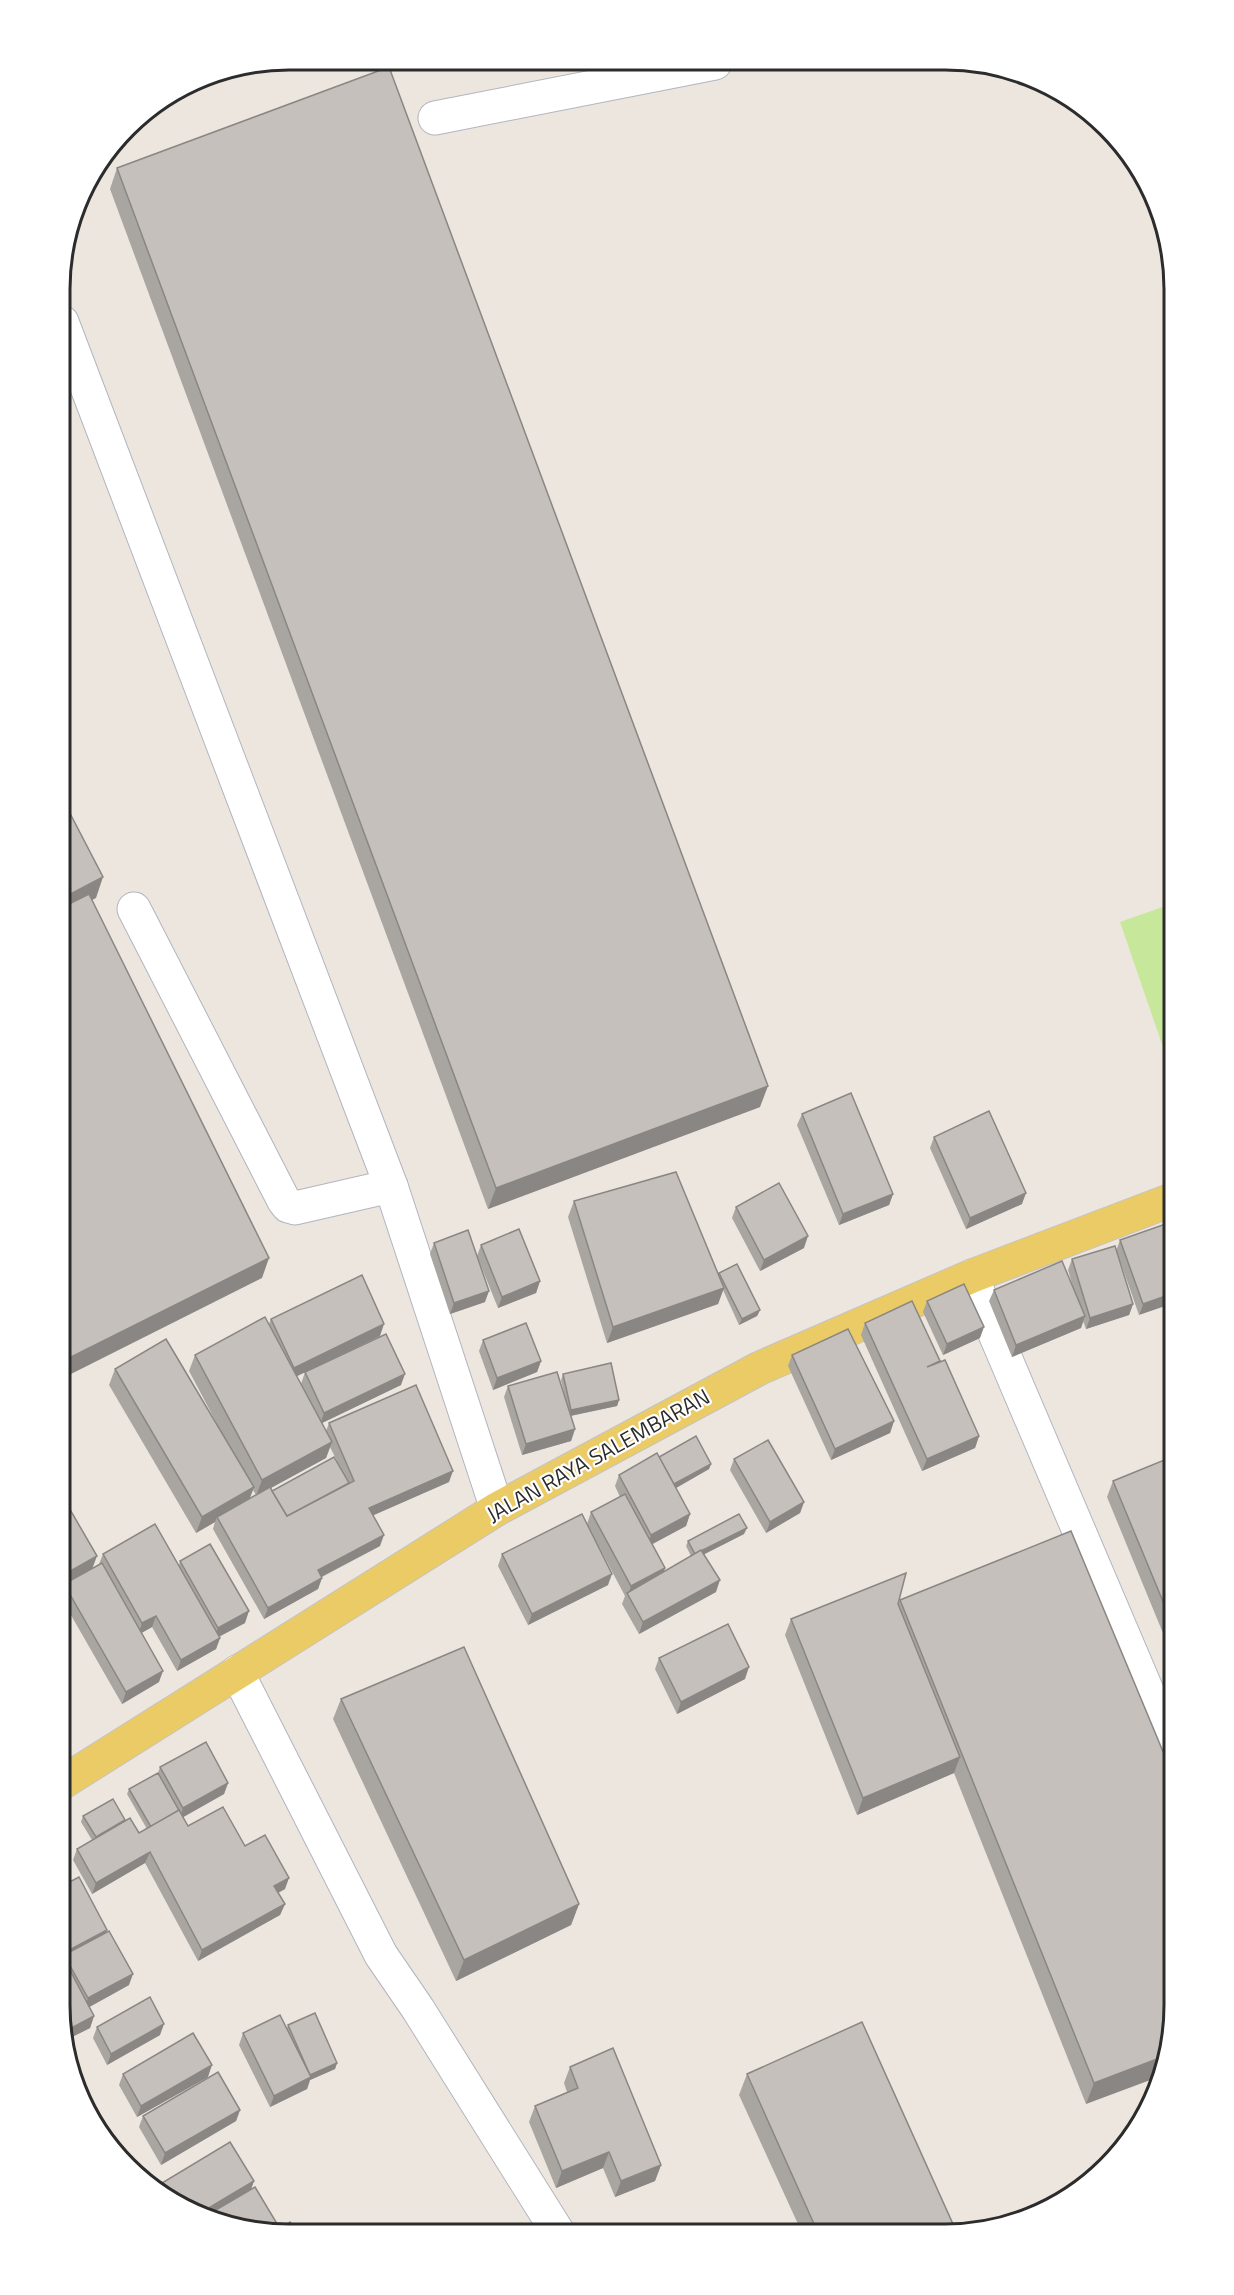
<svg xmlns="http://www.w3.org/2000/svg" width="1234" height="2295" font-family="'Titillium Web',sans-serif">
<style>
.pitch{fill:#c7e79a}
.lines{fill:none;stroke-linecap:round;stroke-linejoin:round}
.minor-casing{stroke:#b2b5be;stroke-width:35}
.major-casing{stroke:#c4c4c4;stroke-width:35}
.minor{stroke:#fff;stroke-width:33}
.major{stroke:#ebcb65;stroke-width:33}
.wall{fill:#a9a5a1;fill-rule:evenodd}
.shaded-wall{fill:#8a8683}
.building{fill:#c5c0bb;stroke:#8a8683;stroke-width:1.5}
.labels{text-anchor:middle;stroke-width:4.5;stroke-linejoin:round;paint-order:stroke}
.street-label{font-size:22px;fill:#2c2c2c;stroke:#fff}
.rim{fill:none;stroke:#2c2c2c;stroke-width:3}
</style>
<rect width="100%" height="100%" fill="#ede6df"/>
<polygon class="pitch" points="1174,903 1174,1079 1120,922"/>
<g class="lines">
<defs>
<g id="minor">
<polyline points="435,118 715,63"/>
<polyline points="62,322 391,1186 497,1509"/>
<polyline points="134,909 284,1201 288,1206 295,1208 391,1186"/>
<polyline points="972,1276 987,1315 1174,1754"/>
<polyline points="237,1672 381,1955 418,2009 559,2234"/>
</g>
<polyline id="major" points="60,1784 497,1509 760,1368 972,1276 1174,1199"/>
</defs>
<use href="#minor" class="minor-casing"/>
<use href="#major" class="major-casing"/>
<use href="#minor" class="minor"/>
<use href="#major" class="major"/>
</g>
<g class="wall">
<polygon points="117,168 760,1107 488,1209 110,189"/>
<polygon points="802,1114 893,1194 889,1205 839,1225 797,1125"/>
<polygon points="934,1137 1022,1204 966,1229 930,1148"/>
<polygon points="574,1201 718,1275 719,1273 760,1310 757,1316 739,1325 723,1290 718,1304 607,1343 568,1217"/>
<polygon points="736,1207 804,1248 760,1271 732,1218"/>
<polygon points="1174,1221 1139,1315 1117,1252 1133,1304 1129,1315 1086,1329 1083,1321 1081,1328 1012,1357 989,1301 994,1290 1073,1287 1068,1270 1072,1259 1116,1251 1120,1240"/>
<polygon points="434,1243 485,1302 450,1314 430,1254"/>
<polygon points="481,1245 540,1281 536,1293 498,1308 477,1256"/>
<polygon points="927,1301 980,1338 943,1355 923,1312"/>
<path d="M271,1319L380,1336L297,1376L301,1384L305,1372L401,1385L322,1423L326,1431L329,1423L449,1482L373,1515L380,1546L322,1577L318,1589L264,1619L213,1529L215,1522L196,1533L109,1385L115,1369L224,1437L189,1371L195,1355L269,1324ZM330,1447L337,1461L272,1491L271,1488L326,1458ZM253,1490L256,1495L249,1499Z"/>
<polygon points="865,1323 940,1362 979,1436 975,1448 922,1471 861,1335"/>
<polygon points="483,1340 541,1361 537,1372 493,1390 479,1351"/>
<polygon points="792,1355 894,1421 890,1433 831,1460 788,1366"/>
<polygon points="563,1374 619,1400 617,1406 571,1416 575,1429 571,1441 522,1455 504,1397 508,1386 565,1396 561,1380"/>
<polygon points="1174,1456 1174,1655 1172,1655 1107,1497 1113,1481"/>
<polygon points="659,1457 711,1464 709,1469 676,1488 690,1514 686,1526 652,1544 665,1568 664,1572 691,1556 686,1546 688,1541 744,1534 704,1554 716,1592 639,1634 622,1604 625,1596 587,1524 591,1512 620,1497 615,1486 619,1475"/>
<polygon points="734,1459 804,1502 800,1513 766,1533 730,1470"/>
<polygon points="61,1494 93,1568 99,1564 103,1554 179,1565 180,1561 245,1623 219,1637 220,1638 216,1649 177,1671 152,1627 141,1633 159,1682 122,1704 60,1596 62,1589 60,1590"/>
<polygon points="502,1554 608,1585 528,1625 498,1566"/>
<polygon points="900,1600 1173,2021 1086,2104 954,1773 857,1815 785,1635 791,1619 898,1604"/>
<polygon points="659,1658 745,1679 677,1714 655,1669"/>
<polygon points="341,1699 579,1904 571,1925 456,1981 333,1719"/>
<polygon points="160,1767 228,1783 224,1794 183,1817 188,1826 245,1846 285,1889 278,1893 285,1904 280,1915 198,1961 145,1863 92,1894 73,1860 77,1849 92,1840 81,1822 83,1816 125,1820 139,1833 147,1829 127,1794 129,1789 158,1773"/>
<polygon points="60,1887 106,1933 129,1985 89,2007 94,2016 90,2028 66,2040 60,2006"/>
<polygon points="288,2025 337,2063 335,2069 310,2080 307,2089 270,2107 239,2045 243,2033 287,2028"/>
<polygon points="97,2027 160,2035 107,2065 93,2038"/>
<polygon points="570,2067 661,2165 655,2181 615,2197 603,2168 556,2188 529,2122 535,2106 567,2092 564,2083"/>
<polygon points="123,2074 208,2077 137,2117 119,2085"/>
<polygon points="747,2074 945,2235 803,2235 739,2095"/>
<polygon points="240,2110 236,2121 161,2165 139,2127 143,2116"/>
<polygon points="254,2181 251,2189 276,2222 272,2233 259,2233 201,2217 159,2191 162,2183"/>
</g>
<g class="shaded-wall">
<polygon points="103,877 96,898 61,916 61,899"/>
<polygon points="768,1086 760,1107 488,1209 496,1188"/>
<polygon points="1026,1193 1022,1204 966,1229 970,1218"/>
<polygon points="893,1194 889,1205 839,1225 843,1214"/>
<polygon points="808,1236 804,1248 760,1271 764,1260"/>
<polygon points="269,1258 262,1278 61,1379 61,1362"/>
<polygon points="540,1281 536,1293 498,1308 502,1297"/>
<polygon points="724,1288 718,1304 607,1343 613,1327"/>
<polygon points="489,1291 485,1302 450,1314 454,1303"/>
<polygon points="1174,1293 1174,1303 1139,1315 1143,1304"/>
<polygon points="1133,1304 1129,1315 1086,1329 1090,1318"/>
<polygon points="760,1310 757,1316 739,1325 742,1319"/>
<polygon points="1085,1316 1081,1328 1012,1357 1016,1345"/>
<polygon points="384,1324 380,1336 289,1380 294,1368"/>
<polygon points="984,1327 980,1338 943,1355 947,1344"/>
<polygon points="541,1361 537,1372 493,1390 497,1378"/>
<polygon points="405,1374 401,1385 320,1424 324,1413"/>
<polygon points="619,1400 617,1406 569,1416 571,1410"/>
<polygon points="894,1421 890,1433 831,1460 835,1449"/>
<polygon points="575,1429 571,1441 522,1455 526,1444"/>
<polygon points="979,1436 975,1448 922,1471 927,1459"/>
<polygon points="332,1442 326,1458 256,1496 262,1480"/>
<polygon points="711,1464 709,1469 669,1492 671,1486"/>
<polygon points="453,1471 449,1482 365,1519 369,1508"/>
<polygon points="254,1487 248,1503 217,1517 215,1522 196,1533 202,1517"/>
<polygon points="804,1502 800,1513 766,1533 770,1522"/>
<polygon points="690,1514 686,1526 647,1547 651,1535"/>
<polygon points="747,1528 744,1534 693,1560 695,1554"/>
<polygon points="384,1535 380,1546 313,1581 318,1570"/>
<polygon points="97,1556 91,1572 64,1584 62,1589 60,1590 60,1577"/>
<polygon points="665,1568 661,1580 628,1595 631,1586"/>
<polygon points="612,1574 608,1585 528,1625 532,1614"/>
<polygon points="322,1578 318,1589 264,1619 268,1608"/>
<polygon points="720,1580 716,1592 639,1634 643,1622"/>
<polygon points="249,1611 245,1623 214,1639 218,1628"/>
<polygon points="156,1616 152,1627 138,1635 142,1623"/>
<polygon points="220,1638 216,1649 177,1671 181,1660"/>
<polygon points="749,1667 745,1679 677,1714 681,1702"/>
<polygon points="163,1671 159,1682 122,1704 126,1692"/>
<polygon points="69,1728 64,1739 60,1741 60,1732"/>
<polygon points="960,1757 954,1773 857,1815 863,1798"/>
<polygon points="228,1783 224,1794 150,1836 181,1814 183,1808"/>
<polygon points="150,1852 145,1863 92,1894 96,1883"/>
<polygon points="289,1878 285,1889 270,1897 274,1886"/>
<polygon points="285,1904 280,1915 198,1961 202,1950"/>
<polygon points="579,1904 571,1925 456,1981 464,1960"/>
<polygon points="107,1930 103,1941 64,1955 60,1964 60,1955"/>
<polygon points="133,1974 129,1985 84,2010 88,1998"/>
<polygon points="94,2016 90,2028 66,2040 64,2032"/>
<polygon points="164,2024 160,2035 107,2065 111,2054"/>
<polygon points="1165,2056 1161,2076 1086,2104 1094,2083"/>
<polygon points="337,2063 335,2069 310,2080 307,2089 270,2107 274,2096 310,2075"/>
<polygon points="212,2065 208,2077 137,2117 141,2106"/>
<polygon points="240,2110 236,2121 161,2165 165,2153"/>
<polygon points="609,2152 603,2168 556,2188 562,2171"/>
<polygon points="661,2165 655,2181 615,2197 621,2181"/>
<polygon points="254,2181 250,2192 206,2219 197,2215"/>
<polygon points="276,2222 272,2233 258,2233"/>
</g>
<g class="building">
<polygon points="389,67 768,1086 496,1188 117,168"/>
<polygon points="61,796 103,877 61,899"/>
<polygon points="89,894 269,1258 61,1362 61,908"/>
<polygon points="851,1093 893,1194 843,1214 802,1114"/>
<polygon points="989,1111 1026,1193 970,1218 934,1137"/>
<polygon points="676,1172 724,1288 613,1327 574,1201"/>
<polygon points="779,1183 808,1236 764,1260 736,1207"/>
<polygon points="1174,1221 1174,1293 1143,1304 1120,1240"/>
<polygon points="519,1229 540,1281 502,1297 481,1245"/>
<polygon points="468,1230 489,1291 454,1303 434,1243"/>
<polygon points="1115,1246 1133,1304 1090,1318 1072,1259"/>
<polygon points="1062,1261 1085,1316 1016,1345 994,1290"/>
<polygon points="737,1264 760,1310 742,1319 719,1273"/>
<polygon points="362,1275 384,1324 294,1368 271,1319"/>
<polygon points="964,1284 984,1327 947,1344 927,1301"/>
<polygon points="912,1301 940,1361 927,1367 945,1360 979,1436 927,1459 865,1323"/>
<polygon points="265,1317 332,1442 262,1480 195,1355"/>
<polygon points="526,1323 541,1361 497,1378 483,1340"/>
<polygon points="848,1329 894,1421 835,1449 792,1355"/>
<polygon points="386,1334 405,1374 324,1413 305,1372"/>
<polygon points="166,1339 254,1487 202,1517 115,1369"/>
<polygon points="611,1363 619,1400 571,1410 563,1374"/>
<polygon points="557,1372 575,1429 526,1444 508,1386"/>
<polygon points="416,1385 453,1471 369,1508 384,1535 318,1570 322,1578 268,1608 217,1517 270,1487 287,1516 354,1481 329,1423"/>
<polygon points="696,1436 711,1464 674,1484 659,1457"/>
<polygon points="768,1440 804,1502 770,1522 734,1459"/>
<polygon points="657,1453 690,1514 651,1535 619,1475"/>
<polygon points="1174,1456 1174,1628 1113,1481"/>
<polygon points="334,1457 349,1483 287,1516 272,1491"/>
<polygon points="61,1494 97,1556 60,1577"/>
<polygon points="625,1494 665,1568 631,1586 591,1512"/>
<polygon points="582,1514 612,1574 532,1614 502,1554"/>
<polygon points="739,1514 747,1528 695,1554 688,1541"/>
<polygon points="155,1524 220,1638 181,1660 156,1616 142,1623 103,1554"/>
<polygon points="1071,1531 1174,1778 1173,2021 1165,2056 1094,2083 900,1600"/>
<polygon points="210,1544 249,1611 218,1628 180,1561"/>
<polygon points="701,1550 720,1580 643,1622 627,1593"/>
<polygon points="102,1563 163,1671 126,1692 64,1584"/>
<polygon points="906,1573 898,1604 960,1757 863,1798 791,1619"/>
<polygon points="728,1624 749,1667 681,1702 659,1658"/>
<polygon points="464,1647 579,1904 464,1960 341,1699"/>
<polygon points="60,1713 69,1728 60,1732"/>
<polygon points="206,1742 228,1783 183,1808 160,1767"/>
<polygon points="158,1773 181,1814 179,1810 151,1827 129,1789"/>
<polygon points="113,1799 125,1820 96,1837 83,1816"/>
<polygon points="223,1807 245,1846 265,1835 289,1878 274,1886 285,1904 202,1950 150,1852 96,1883 77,1849 130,1818 139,1833 179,1810 188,1826"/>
<polygon points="79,1877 107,1930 60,1955 60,1887"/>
<polygon points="109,1931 133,1974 88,1998 64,1955"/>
<polygon points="63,1957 94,2016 64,2032 60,2006 60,1958"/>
<polygon points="150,1997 164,2024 111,2054 97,2027"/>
<polygon points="315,2013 337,2063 310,2075 288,2025"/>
<polygon points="280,2015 311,2077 274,2096 243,2033"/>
<polygon points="862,2022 957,2233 945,2235 819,2235 747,2074"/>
<polygon points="193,2033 212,2065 141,2106 123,2074"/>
<polygon points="613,2048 661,2165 621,2181 609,2152 562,2171 535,2106 578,2088 570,2067"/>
<polygon points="218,2072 240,2110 165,2153 143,2116"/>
<polygon points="230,2142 254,2181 197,2215 172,2199 162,2183"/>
<polygon points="255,2187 276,2222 258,2233 202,2218"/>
<polygon points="290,2222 297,2233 272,2233"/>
</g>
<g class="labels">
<g class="street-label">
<text transform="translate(598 1455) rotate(-29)" y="8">JALAN RAYA SALEMBARAN</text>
</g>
</g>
<path d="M0 0H1234V2295H0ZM289 70H945A219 219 0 0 1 1164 289V2005A219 219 0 0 1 945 2224H289A219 219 0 0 1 70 2005V289A219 219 0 0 1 289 70Z" fill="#fff" fill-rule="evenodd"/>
<path class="rim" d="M289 70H945A219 219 0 0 1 1164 289V2005A219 219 0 0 1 945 2224H289A219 219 0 0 1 70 2005V289A219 219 0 0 1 289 70Z"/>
</svg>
